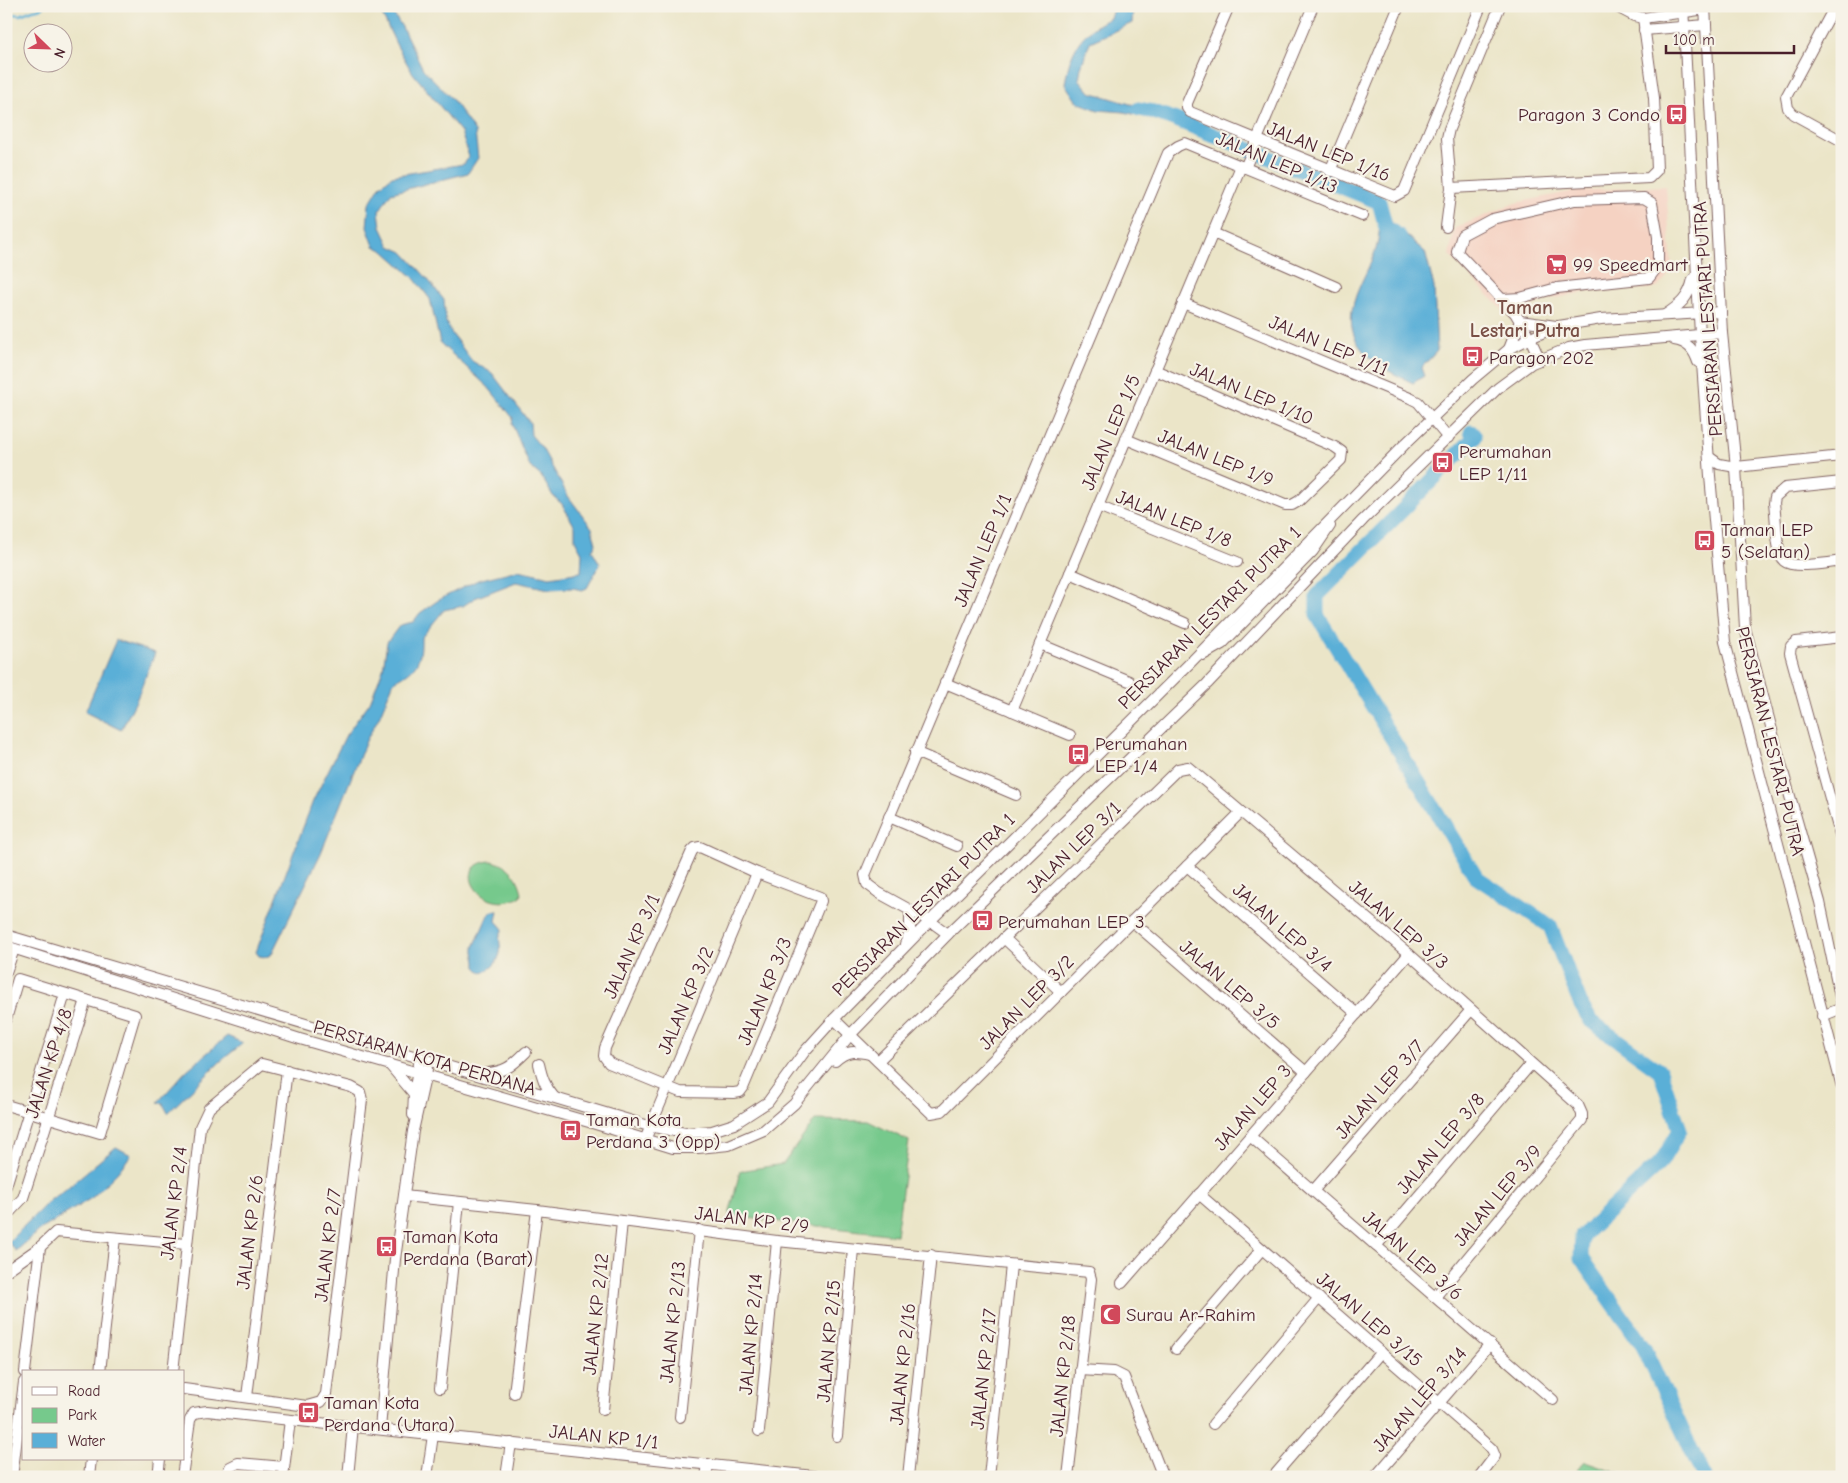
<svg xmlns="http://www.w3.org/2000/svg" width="1848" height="1483" font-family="'Comic Neue',sans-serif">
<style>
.built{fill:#f5d2c2}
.green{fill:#76c98c;stroke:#60745c}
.water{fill:#5aafd7;stroke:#526781}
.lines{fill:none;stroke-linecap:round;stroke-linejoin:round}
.stream{stroke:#5aafd7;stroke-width:2.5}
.river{stroke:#5aafd7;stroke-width:15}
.minor-casing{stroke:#826462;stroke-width:12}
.minor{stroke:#fff;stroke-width:10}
.labels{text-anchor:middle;stroke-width:4.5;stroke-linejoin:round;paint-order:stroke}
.poi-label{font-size:19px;fill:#4a1f2b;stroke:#f7f3e8;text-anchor:start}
.street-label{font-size:19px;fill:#4a1f2b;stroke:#f7f3e8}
.neighbourhood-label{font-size:20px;font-weight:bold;fill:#794f46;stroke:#f7f3e8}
</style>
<rect width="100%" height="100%" fill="#f7f3e8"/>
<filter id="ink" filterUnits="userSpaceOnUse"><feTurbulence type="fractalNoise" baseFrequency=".02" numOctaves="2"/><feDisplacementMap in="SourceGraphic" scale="10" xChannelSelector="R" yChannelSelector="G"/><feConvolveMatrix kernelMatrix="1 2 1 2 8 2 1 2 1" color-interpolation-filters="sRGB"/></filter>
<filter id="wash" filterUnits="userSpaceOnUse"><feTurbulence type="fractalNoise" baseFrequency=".0096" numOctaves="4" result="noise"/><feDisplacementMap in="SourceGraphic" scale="20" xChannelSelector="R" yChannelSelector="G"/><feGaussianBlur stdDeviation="1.12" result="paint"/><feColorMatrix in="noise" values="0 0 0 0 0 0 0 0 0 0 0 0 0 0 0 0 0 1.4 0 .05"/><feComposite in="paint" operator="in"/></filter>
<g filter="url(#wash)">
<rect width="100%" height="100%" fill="#ebe5c8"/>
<polygon class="built" points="1666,186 1672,271 1657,288 1587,292 1545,300 1509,316 1449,255 1455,228 1515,203 1574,191"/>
<g class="green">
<path d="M491,861C510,865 518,876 522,893L520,897C481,918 449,864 491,861Z"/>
<polygon points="815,1120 868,1121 909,1141 896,1235 729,1216 740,1171 783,1164"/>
<polygon points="1585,1461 1631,1477 1571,1477"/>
</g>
<g class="water">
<path d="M378,6L389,7L402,27L423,69L452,99L475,132L478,158L468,173L391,193L379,211L381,227L390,246L403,252L426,277L444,300L446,322L452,334L472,361L492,373L530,423L531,435L542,448L568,496L592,528L596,544L592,550L600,564L587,588L582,590L573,588L549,589L516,582L475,598L463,606L444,610L421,638C422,662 415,671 394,681L380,715L366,741L321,853L271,955L265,957L259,956L256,952L313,801L346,735L370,702L383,669L387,642L400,625L413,622L420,613L440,599L478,580L518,570L550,577L581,572L582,553L575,540V527L562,504L553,496L541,476L530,467L512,424L513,418L488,387L440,343L430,299L413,277L384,251L374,246L367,227L369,204L380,186L392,176L464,164L469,157L461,132L412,72L397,46Z"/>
<path d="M1114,6H1133L1132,23L1090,42L1081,67L1079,79L1090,92L1130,104L1159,108L1155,119L1124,112L1098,110L1077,102L1065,84C1070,51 1079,33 1110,18Z"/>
<path d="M1391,222L1425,252L1434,287L1437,351L1421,368L1424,376L1413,383C1378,367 1341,347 1354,302C1359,284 1370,267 1376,249C1378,242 1379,233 1380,226Z"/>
<polygon points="116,640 155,653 136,701 121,730 85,712"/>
<path d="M493,911H498L496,921L503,929C496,940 502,943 500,953C498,962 491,971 481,972L476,967C477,959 473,954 474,947L488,915Z"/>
<polygon points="227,1036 243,1043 221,1061 168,1113 163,1104 158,1102 186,1071"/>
<polygon points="116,1147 131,1155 117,1173 93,1197 40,1230 16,1251 8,1242 50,1200 61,1193"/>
</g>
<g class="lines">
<polyline class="stream" points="6,13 20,15 33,10 42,8 43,6"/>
<g class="river">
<polyline points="1139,109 1154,112 1179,121 1379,202 1386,228 1399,236"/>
<polyline points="1471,432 1475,437 1317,596 1317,615 1476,877 1550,926 1581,1005 1591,1021 1660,1071 1680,1130 1661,1162 1582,1236 1581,1258 1643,1346 1704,1477"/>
</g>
</g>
</g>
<g filter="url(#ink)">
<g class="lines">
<defs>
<g id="minor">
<polyline points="1229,6 1187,103 1187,108 1190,112 1395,196 1404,191 1481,6"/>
<polyline points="1615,6 1634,16 1643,18 1706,9"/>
<polyline points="1683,6 1700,335 1710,476 1725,642 1842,1087"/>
<polyline points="1705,6 1722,333 1736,467 1745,628 1782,768 1820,902 1842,1006"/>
<polyline points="1835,6 1786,97 1788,108 1793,114 1842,141"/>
<polyline points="1644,30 1706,25"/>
<polyline points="1245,168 1313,6"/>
<polyline points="1330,171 1399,6"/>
<polyline points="1451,188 1649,178 1657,170 1654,98 1643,18"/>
<polyline points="1446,227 1451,188 1447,138 1449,129 1500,6"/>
<polyline points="1213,233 1336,287"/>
<polyline points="1503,299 1520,298 1557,288 1649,278 1658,266 1658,237 1652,203 1644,198 1575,200 1492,219 1462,235 1457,252 1515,313 1530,338 1540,360"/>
<polyline points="1183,303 1410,398 1418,402 1448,438"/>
<path d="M1665,315C1680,305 1689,298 1693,279"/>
<polyline points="1520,321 1556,326"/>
<path d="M1674,340C1688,342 1694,350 1698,362"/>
<polyline points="1509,349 1520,321"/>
<polyline points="1126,439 1285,505 1292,505 1299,501 1341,460 1342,452 1335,447 1155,370"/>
<polyline points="1709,457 1719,464 1736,467 1842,456"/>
<path d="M1842,482L1785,488L1775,497L1774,503C1776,515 1776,554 1784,561C1793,569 1829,563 1842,561"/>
<polyline points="1098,506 1237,562"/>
<polyline points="1070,573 1185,623"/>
<polyline points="1842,637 1796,642 1791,646 1790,653 1842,842"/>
<polyline points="1040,644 1129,681"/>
<polyline points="1203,655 1222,644 1272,593 1313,551 1330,526"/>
<polyline points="945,683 1070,735"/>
<polyline points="1012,711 1241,166"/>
<polyline points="915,752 1016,795"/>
<polyline points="889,817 957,846"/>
<polygon points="700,847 757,873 820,897 821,901 743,1088 740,1092 734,1093 680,1092 609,1063 604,1056 605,1048 692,851 695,848"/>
<polyline points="1187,866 1357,1014"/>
<polyline points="1132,921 1306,1072"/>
<polyline points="948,934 930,921 879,893 867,884 865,875 1168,153 1178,146 1185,143 1362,216"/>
<polyline points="6,935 649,1126 685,1133 712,1131 734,1124 768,1102 805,1051 834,1019 930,921 1191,662 1404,445 1473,379 1509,349 1530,338 1559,326 1601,319 1721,312"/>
<polyline points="1004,938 1061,992"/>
<polyline points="905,944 910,932 910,911"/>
<polyline points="6,946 300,1039 589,1122 673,1148 698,1148 729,1145 764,1130 794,1104 850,1035 948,934 1207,684 1363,520 1498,388 1532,363 1569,348 1585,345 1722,333"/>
<polyline points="6,972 14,949"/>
<polyline points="1822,1016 1842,1008"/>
<polyline points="6,1019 18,979 135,1015 100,1133 6,1105"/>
<polyline points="834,1019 931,1113 942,1111 1241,812"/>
<path d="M835,1061C847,1050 854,1051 870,1054"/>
<polyline points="878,1061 1178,769 1188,767 1409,954 1578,1105 1582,1114 1582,1120 1435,1297"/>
<polyline points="389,1064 414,1094"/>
<path d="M539,1064C542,1077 545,1087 554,1097"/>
<path d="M483,1074C506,1071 510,1068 526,1052"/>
<polyline points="413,1115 414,1094 420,1057"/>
<polyline points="1250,1136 1553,1400"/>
<polyline points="645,1140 757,873"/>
<polyline points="6,1186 65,994"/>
<polyline points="1313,1191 1471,1010"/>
<polyline points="1199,1194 1492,1449 1495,1456 1479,1477"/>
<polyline points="404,1196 537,1210 777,1241 1089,1272 1091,1279 1068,1477"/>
<polyline points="6,1216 23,1198 86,1000"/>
<polyline points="1376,1246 1531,1064"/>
<polyline points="6,1271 40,1247 56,1232 186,1244"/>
<polyline points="1122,1283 1409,954"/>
<polyline points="1176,1349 1262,1249"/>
<polyline points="1080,1370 1114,1372 1124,1377 1163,1477"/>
<polyline points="25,1372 40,1247"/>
<polyline points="100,1372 115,1238"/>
<polyline points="173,1372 200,1127 209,1108 262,1064 351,1087 360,1092 362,1100 326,1394 321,1402 307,1406 184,1389"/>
<polyline points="440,1388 459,1202"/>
<polyline points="514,1393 537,1210"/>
<polyline points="247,1397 287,1070"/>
<polyline points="603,1410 622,1222"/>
<polyline points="680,1417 699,1230"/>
<polyline points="1213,1424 1319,1298"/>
<polyline points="380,1429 395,1259 413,1131 427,1069"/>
<polyline points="759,1431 777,1241"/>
<polyline points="837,1436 853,1249"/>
<polyline points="12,1477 24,1382"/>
<polyline points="89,1477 91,1459"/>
<polyline points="158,1477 160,1459"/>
<polyline points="182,1477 190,1420 194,1413 207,1411 823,1477"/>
<polyline points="226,1477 230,1467 238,1463 284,1467"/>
<polyline points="283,1477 290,1420"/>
<polyline points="348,1477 353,1426"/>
<polyline points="427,1477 433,1435"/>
<polyline points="506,1477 511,1443"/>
<polyline points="706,1477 708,1464"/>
<polyline points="908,1477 931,1255"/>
<polyline points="989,1477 1011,1265"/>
<polyline points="1273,1477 1381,1352"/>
<polyline points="1375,1477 1490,1344"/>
</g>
</defs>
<use href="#minor" class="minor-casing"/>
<use href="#minor" class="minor"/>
</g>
</g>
<defs>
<symbol id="bus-square" viewBox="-11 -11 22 22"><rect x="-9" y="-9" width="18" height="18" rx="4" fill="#d1495b" stroke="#f7f3e8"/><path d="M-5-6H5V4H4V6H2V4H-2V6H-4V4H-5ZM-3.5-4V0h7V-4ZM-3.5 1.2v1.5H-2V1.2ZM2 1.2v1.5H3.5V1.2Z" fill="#fff"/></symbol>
<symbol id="supermarket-square" viewBox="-11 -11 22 22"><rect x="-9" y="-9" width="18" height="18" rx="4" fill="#d1495b" stroke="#f7f3e8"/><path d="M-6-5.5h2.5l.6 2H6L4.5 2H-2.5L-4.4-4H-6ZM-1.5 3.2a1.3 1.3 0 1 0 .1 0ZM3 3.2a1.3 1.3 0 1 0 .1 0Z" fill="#fff"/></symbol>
<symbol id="mosque-square" viewBox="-11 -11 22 22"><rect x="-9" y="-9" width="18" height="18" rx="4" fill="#d1495b" stroke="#f7f3e8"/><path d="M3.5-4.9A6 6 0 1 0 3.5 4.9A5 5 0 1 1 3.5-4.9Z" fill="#fff"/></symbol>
</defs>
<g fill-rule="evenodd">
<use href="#bus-square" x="1664" y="102" width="25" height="25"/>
<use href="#supermarket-square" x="1544" y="252" width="25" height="25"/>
<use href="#bus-square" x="1460" y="344" width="25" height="25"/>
<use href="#bus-square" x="1430" y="450" width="25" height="25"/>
<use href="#bus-square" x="1692" y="528" width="25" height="25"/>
<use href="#bus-square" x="1066" y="742" width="25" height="25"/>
<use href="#bus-square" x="970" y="908" width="25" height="25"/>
<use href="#bus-square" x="558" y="1118" width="25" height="25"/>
<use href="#bus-square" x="374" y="1234" width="25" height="25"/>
<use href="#mosque-square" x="1098" y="1302" width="25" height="25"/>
<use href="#bus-square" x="296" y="1400" width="25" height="25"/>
</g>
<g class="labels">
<g class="poi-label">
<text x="1660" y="121" text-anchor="end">Paragon 3 Condo</text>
<text x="1573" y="271">99 Speedmart</text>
<text x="1489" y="364">Paragon 202</text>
<text x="1459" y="458">Perumahan<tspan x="1459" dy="22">LEP 1/11</tspan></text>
<text x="1721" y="536">Taman LEP<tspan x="1721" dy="22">5 (Selatan)</tspan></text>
<text x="1095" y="750">Perumahan<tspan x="1095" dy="22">LEP 1/4</tspan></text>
<text x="998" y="928">Perumahan LEP 3</text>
<text x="586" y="1126">Taman Kota<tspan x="586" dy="22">Perdana 3 (Opp)</tspan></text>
<text x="403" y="1243">Taman Kota<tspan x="403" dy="22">Perdana (Barat)</tspan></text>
<text x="1126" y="1321">Surau Ar-Rahim</text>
<text x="324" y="1409">Taman Kota<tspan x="324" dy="22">Perdana (Utara)</tspan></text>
</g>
<g class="street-label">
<text transform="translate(1329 151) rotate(22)" y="7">JALAN LEP 1/16</text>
<text transform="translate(1277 162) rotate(23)" y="7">JALAN LEP 1/13</text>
<text transform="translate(1707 319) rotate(-94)" y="7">PERSIARAN LESTARI PUTRA</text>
<text transform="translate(1329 345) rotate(23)" y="7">JALAN LEP 1/11</text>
<text transform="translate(1252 393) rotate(23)" y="7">JALAN LEP 1/10</text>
<text transform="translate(1110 432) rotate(-67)" y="7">JALAN LEP 1/5</text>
<text transform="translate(1216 457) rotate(22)" y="7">JALAN LEP 1/9</text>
<text transform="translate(1174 518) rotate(22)" y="7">JALAN LEP 1/8</text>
<text transform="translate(982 550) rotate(-67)" y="7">JALAN LEP 1/1</text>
<text transform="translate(1209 617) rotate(-45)" y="7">PERSIARAN LESTARI PUTRA 1</text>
<text transform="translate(1771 741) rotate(76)" y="7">PERSIARAN LESTARI PUTRA</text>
<text transform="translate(1073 847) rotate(-44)" y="7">JALAN LEP 3/1</text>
<text transform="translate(923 904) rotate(-45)" y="7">PERSIARAN LESTARI PUTRA 1</text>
<text transform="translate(1399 924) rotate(41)" y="7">JALAN LEP 3/3</text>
<text transform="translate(1283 927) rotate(41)" y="7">JALAN LEP 3/4</text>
<text transform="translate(631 946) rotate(-66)" y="7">JALAN KP 3/1</text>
<text transform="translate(1230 984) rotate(41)" y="7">JALAN LEP 3/5</text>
<text transform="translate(764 991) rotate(-68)" y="7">JALAN KP 3/3</text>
<text transform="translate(685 1000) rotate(-67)" y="7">JALAN KP 3/2</text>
<text transform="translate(1026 1002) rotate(-45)" y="7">JALAN LEP 3/2</text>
<text transform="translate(425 1057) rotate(16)" y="7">PERSIARAN KOTA PERDANA</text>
<text transform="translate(48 1063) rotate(-72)" y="7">JALAN KP 4/8</text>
<text transform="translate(1379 1089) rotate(-49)" y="7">JALAN LEP 3/7</text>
<text transform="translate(1252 1107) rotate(-49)" y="7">JALAN LEP 3</text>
<text transform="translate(1440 1143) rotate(-50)" y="7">JALAN LEP 3/8</text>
<text transform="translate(1497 1195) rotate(-50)" y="7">JALAN LEP 3/9</text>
<text transform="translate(173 1203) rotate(-83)" y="7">JALAN KP 2/4</text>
<text transform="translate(752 1219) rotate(7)" y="7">JALAN KP 2/9</text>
<text transform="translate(249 1232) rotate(-83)" y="7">JALAN KP 2/6</text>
<text transform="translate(327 1245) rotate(-83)" y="7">JALAN KP 2/7</text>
<text transform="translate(1413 1255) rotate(41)" y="7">JALAN LEP 3/6</text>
<text transform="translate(595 1314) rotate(-84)" y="7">JALAN KP 2/12</text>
<text transform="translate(1370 1319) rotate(41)" y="7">JALAN LEP 3/15</text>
<text transform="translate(672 1322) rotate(-84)" y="7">JALAN KP 2/13</text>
<text transform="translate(750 1334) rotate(-85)" y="7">JALAN KP 2/14</text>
<text transform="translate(828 1341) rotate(-85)" y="7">JALAN KP 2/15</text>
<text transform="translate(902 1364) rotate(-84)" y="7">JALAN KP 2/16</text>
<text transform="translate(983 1369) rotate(-84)" y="7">JALAN KP 2/17</text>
<text transform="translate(1062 1376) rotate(-84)" y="7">JALAN KP 2/18</text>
<text transform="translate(1419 1399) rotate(-49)" y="7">JALAN LEP 3/14</text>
<text transform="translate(604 1436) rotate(6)" y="7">JALAN KP 1/1</text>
</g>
<g class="neighbourhood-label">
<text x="1525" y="314">Taman<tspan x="1525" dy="23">Lestari Putra</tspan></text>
</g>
</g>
<rect width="1848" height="1483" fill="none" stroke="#f7f3e8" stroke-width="25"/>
<rect x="22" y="1370" width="162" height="90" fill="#f7f3e8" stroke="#b29e9c"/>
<rect x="32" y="1387" width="25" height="8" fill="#ffffff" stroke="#b29e9c"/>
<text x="68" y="1396" font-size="15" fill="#4a1f2b">Road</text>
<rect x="32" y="1408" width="25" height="15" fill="#76c98c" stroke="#b29e9c"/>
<text x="68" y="1420" font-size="15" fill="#4a1f2b">Park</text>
<rect x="32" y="1433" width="25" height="15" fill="#5aafd7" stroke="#b29e9c"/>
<text x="68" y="1446" font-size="15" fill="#4a1f2b">Water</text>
<g transform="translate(48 48) rotate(113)"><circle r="24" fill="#f7f3e8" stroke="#b29e9c"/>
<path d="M0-4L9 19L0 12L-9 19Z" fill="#d1495b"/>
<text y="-8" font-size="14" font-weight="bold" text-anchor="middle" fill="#4a1f2b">N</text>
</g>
<path d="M1666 45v8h128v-8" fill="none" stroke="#4a1f2b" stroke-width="2.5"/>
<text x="1673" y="45" font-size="15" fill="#4a1f2b" stroke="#f7f3e8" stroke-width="4" paint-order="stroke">100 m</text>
</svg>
